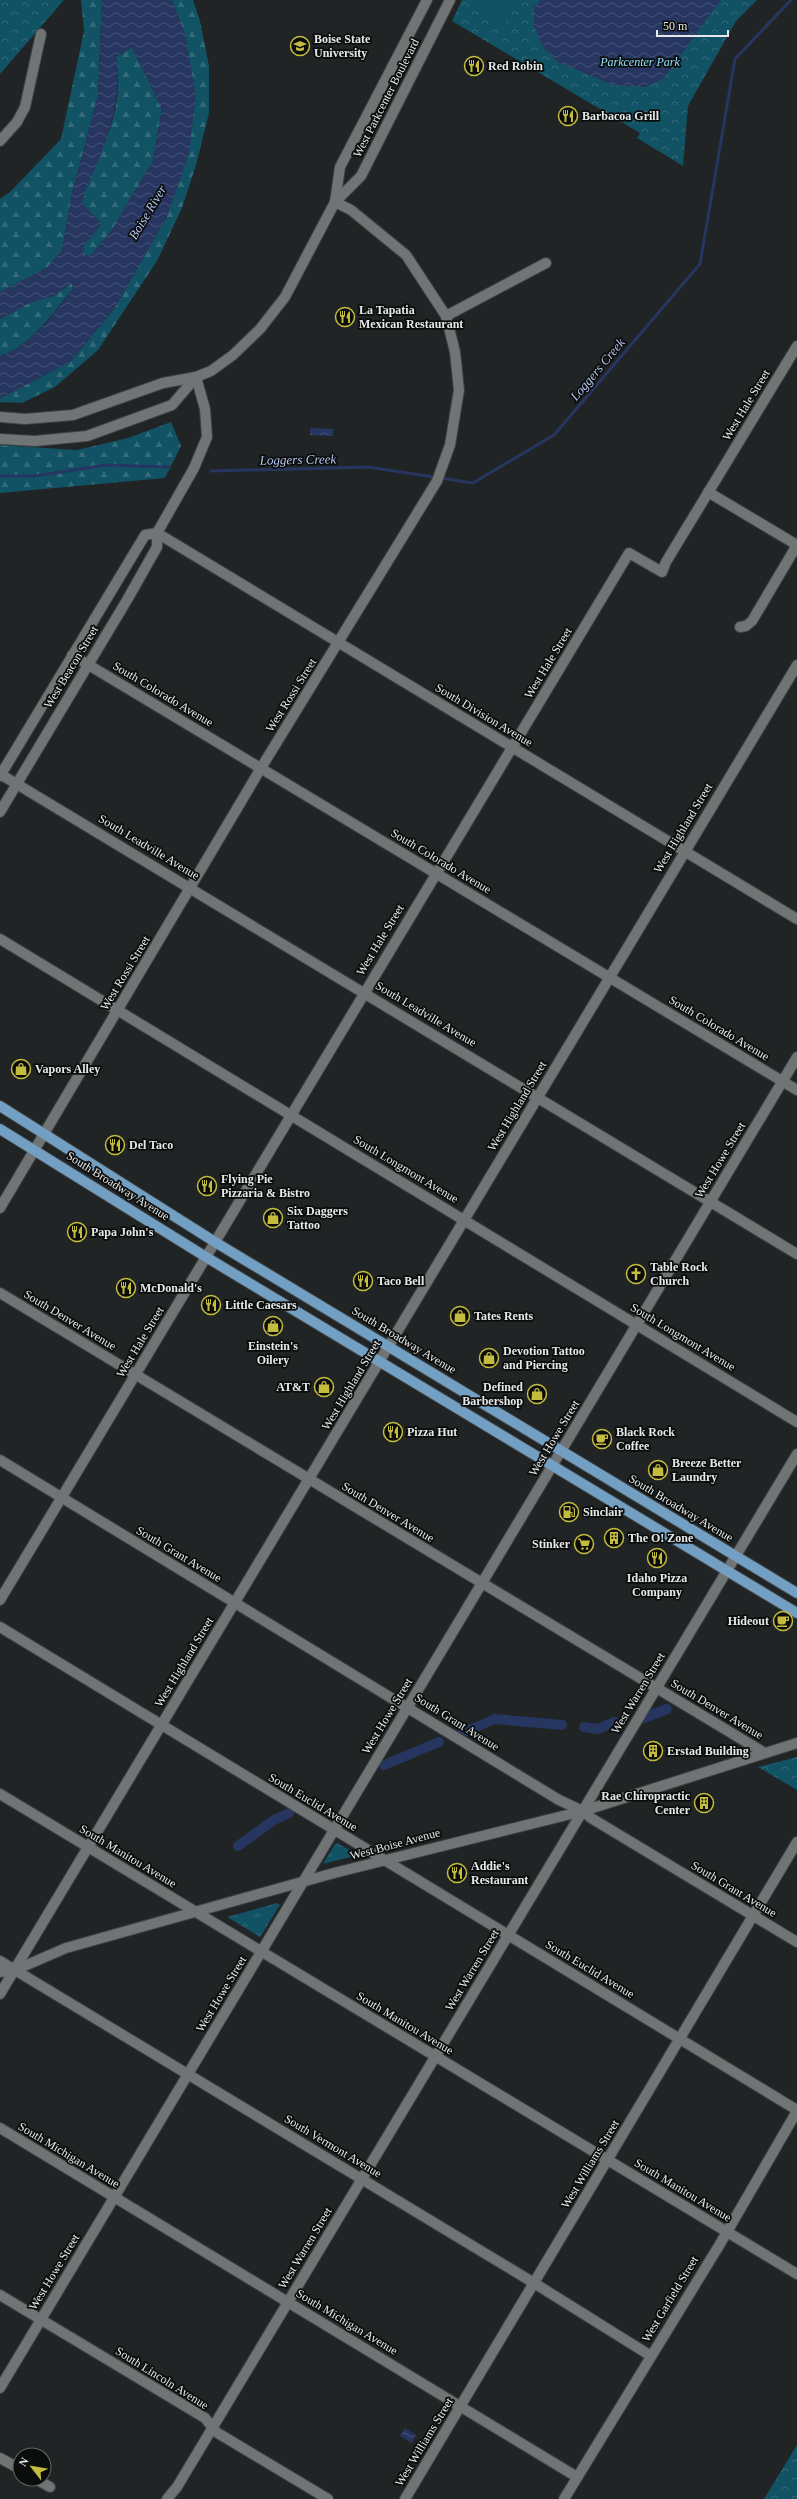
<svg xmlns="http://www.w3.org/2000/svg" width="797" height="2499" font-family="'Times New Roman',serif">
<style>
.grass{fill:url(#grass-tufts)}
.forest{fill:url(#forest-firs)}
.park{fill:url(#park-crowns)}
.garden{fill:#115264}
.water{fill:url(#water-waves);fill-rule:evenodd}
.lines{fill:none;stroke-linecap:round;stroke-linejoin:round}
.stream{stroke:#263660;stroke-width:3}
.canal{stroke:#263660;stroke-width:10}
.street-casing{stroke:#3f4243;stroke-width:12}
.secondary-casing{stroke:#3f4243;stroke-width:12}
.primary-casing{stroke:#3f4243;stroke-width:12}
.street{stroke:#707475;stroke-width:10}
.secondary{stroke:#707475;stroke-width:10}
.primary{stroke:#729fc2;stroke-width:10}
.labels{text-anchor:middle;stroke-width:3.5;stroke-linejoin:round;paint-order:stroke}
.poi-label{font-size:12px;font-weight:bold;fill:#e6e8e9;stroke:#0b0d0d;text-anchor:start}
.park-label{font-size:12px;font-style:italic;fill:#91e1fb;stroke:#0b0d0d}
.street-label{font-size:12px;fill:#e6e8e9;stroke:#0b0d0d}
.water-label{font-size:13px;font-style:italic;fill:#b5c7f2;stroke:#0b0d0d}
</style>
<defs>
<pattern id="grass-tufts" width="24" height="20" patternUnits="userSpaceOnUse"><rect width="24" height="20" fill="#115264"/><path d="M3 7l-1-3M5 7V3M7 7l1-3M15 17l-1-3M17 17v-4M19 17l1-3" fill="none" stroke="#346b7a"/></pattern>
<pattern id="forest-firs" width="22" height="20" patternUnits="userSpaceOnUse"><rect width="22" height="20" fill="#115264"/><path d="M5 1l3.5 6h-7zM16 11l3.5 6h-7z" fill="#346b7a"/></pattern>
<pattern id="park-crowns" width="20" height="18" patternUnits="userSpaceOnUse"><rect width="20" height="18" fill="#115264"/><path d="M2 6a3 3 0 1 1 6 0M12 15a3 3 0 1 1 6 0" fill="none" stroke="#346b7a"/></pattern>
<pattern id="water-waves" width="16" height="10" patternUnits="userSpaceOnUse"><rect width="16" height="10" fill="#263660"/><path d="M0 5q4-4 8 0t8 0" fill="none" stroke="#465377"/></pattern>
</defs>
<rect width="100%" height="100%" fill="#202425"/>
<g class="grass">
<polygon points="337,1843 358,1855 323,1864 335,1844"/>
<polygon points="277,1903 280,1905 260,1937 227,1917"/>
</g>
<g class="forest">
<polygon points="81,0 102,0 98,96 73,189 62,250 47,268 0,292 0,199 10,192 61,139 84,31"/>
<polygon points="172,0 193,0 200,21 209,66 209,113 196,165 182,208 157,261 98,350 55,387 22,403 0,402 0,398 70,362 114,309 167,216 185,35"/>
<path d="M132,47L162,109L153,161L110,233L91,255L83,256C85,239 77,215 82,201C98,149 126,116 116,57Z"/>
<path d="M72,283L73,289C52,313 32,346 0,356V319L31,302L53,296Z"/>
<polygon points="171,422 181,446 165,478 0,493 0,445 77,450 128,438"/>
</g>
<g class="park">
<polygon points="0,0 64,0 0,74"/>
<polygon points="462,0 757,0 736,21 688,106 683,166 637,138 640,133 452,21"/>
<polygon points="797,1757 797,1790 758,1767"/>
<polygon points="797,2445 797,2499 764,2499"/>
</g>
<polygon class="garden" points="477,0 504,0 514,6 504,26 472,8"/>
<g class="water">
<path d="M102,0H172L185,35L196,95L189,154L167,216L114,309L70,362L0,398V356C32,346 53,314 73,289L72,283L53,296L31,302L0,319V292L47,268L62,250L73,189L98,96ZM132,47L162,109L153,161L110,233L91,255L83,256L84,245L102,224L81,202C100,155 124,109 116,57Z"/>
<polygon points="541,0 721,0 663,79 645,87 613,85 558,62 543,47 534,26 534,7"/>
<polygon points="310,428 333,429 333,436 310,435"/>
<polygon points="405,2428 416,2435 412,2443 400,2436"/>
</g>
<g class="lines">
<g class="stream">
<polyline points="211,471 368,467 473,483 554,435 700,264 735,59 791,0"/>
<polyline points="0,476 35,476 106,465 170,467"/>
</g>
<g class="canal">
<polyline points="644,1718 667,1709"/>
<polyline points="584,1727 598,1729 614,1722"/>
<polyline points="462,1733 495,1719 562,1725"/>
<polyline points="384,1765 439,1742"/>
<polyline points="238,1846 274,1820 289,1813"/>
</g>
<defs>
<g id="street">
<polyline points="0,141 17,122 25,107 41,34"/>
<polyline points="446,316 546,263"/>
<polyline points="708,492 797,545"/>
<polyline points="157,533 797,919"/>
<polyline points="740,627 746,626 752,621 797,545"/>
<polyline points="72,655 797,1090"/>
<polyline points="0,774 797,1254"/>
<polyline points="0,939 797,1422"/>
<polyline points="0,1208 261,768 437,481 450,445 459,390 455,352 446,316 406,255 351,210 335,202"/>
<polyline points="0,1293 763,1752"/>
<polyline points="0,1460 559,1800 583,1811 591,1818 797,1942"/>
<polyline points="0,1600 629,553 662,572 666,562 797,346"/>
<polyline points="0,1627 797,2110"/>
<polyline points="0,1794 797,2274"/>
<polyline points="0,1961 534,2283 651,2356"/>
<polyline points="0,1994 797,665"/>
<polyline points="0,2128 577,2477"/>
<polyline points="0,2295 205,2418 216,2432 328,2499"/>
<polyline points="0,2388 797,1057"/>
<polyline points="0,2458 20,2469"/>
<polyline points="36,2479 50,2487"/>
<polyline points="167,2499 177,2487 797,1454"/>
<polyline points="405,2499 797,1842"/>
<polyline points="564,2499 720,2244 797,2111"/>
</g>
<g id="secondary">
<polyline points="335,202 340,167 427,0"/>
<polyline points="0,417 25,419 73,415 163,383 196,377 211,371 233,355 260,329 285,297 335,202 361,176 450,0"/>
<polyline points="0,439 35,441 87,436 172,405 196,377"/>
<polyline points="0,776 145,535 157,533"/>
<polyline points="0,812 127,600 157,547 157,533 194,468 207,437 205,409 196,377"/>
<polyline points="0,1972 15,1970 66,1948 334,1873 583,1811 797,1743"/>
</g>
<g id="primary">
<polyline points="0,1106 215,1242 797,1593"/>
<polyline points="0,1129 206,1257 797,1613"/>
</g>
</defs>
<use href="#street" class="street-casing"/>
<use href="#secondary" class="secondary-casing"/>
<use href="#primary" class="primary-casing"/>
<use href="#street" class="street"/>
<use href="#secondary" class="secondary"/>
<use href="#primary" class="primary"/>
</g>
<defs>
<symbol id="university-ring" viewBox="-11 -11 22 22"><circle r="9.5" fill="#0b0d0d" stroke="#c4bc3e" stroke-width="1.5"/><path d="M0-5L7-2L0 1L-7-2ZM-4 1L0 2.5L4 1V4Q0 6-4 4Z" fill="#c4bc3e"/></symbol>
<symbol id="restaurant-ring" viewBox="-11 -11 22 22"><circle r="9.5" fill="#0b0d0d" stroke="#c4bc3e" stroke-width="1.5"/><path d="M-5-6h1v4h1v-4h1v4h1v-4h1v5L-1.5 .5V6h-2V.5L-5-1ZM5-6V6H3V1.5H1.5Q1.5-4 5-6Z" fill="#c4bc3e"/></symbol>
<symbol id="shop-ring" viewBox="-11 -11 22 22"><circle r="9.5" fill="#0b0d0d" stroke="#c4bc3e" stroke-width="1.5"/><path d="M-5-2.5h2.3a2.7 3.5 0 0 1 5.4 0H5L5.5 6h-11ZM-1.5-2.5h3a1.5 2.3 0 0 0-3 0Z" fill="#c4bc3e"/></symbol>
<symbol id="church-ring" viewBox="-11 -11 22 22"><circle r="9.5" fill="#0b0d0d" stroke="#c4bc3e" stroke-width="1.5"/><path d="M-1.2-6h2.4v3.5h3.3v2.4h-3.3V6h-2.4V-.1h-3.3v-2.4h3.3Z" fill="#c4bc3e"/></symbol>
<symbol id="cafe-ring" viewBox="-11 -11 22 22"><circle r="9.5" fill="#0b0d0d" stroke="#c4bc3e" stroke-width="1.5"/><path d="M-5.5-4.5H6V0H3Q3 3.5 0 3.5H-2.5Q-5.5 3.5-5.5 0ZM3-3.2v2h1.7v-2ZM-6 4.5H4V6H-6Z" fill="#c4bc3e"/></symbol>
<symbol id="fuel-ring" viewBox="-11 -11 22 22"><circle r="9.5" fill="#0b0d0d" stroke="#c4bc3e" stroke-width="1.5"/><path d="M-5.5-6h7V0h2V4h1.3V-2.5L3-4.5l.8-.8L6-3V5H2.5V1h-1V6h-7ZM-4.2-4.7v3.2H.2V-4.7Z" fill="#c4bc3e"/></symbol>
<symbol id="building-ring" viewBox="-11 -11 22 22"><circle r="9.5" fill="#0b0d0d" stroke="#c4bc3e" stroke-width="1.5"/><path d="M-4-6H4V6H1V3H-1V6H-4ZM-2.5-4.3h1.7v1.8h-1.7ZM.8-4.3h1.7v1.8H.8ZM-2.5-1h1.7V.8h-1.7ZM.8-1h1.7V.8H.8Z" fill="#c4bc3e"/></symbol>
<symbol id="supermarket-ring" viewBox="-11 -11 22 22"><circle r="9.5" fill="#0b0d0d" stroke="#c4bc3e" stroke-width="1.5"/><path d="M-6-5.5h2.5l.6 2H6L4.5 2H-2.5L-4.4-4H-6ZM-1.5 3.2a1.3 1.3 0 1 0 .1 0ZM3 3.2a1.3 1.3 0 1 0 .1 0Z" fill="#c4bc3e"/></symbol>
</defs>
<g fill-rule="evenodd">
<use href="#university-ring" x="289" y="35" width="22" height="22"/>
<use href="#restaurant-ring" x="463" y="55" width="22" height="22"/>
<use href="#restaurant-ring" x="557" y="105" width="22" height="22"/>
<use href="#restaurant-ring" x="334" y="306" width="22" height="22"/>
<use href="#shop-ring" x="10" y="1058" width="22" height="22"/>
<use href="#restaurant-ring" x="104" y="1134" width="22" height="22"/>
<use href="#restaurant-ring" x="196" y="1175" width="22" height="22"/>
<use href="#shop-ring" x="262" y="1207" width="22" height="22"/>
<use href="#restaurant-ring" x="66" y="1221" width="22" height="22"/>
<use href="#church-ring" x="625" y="1263" width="22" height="22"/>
<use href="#restaurant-ring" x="352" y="1270" width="22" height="22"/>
<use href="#restaurant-ring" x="115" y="1277" width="22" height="22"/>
<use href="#restaurant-ring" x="200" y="1294" width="22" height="22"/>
<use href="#shop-ring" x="449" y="1305" width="22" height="22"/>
<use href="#shop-ring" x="262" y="1315" width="22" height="22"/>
<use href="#shop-ring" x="478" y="1347" width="22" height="22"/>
<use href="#shop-ring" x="313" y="1376" width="22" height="22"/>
<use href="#shop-ring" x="526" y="1383" width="22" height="22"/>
<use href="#restaurant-ring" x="382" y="1421" width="22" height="22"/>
<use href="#cafe-ring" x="591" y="1428" width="22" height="22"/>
<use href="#shop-ring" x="647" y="1459" width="22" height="22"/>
<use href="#fuel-ring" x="558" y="1501" width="22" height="22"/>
<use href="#building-ring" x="603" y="1527" width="22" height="22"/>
<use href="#supermarket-ring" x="573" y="1533" width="22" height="22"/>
<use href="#restaurant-ring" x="646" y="1547" width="22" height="22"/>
<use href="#cafe-ring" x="772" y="1610" width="22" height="22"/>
<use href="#building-ring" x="642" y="1740" width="22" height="22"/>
<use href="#building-ring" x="693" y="1792" width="22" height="22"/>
<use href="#restaurant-ring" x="446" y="1862" width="22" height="22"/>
</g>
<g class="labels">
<g class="poi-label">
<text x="314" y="43">Boise State<tspan x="314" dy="14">University</tspan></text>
<text x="488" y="70">Red Robin</text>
<text x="582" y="120">Barbacoa Grill</text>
<text x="359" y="314">La Tapatia<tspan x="359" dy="14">Mexican Restaurant</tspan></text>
<text x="35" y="1073">Vapors Alley</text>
<text x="129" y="1149">Del Taco</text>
<text x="221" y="1183">Flying Pie<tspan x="221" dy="14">Pizzaria &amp; Bistro</tspan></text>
<text x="287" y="1215">Six Daggers<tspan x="287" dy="14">Tattoo</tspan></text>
<text x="91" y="1236">Papa John's</text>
<text x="650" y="1271">Table Rock<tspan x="650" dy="14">Church</tspan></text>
<text x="377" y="1285">Taco Bell</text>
<text x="140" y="1292">McDonald's</text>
<text x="225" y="1309">Little Caesars</text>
<text x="474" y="1320">Tates Rents</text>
<text x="273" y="1350" text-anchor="middle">Einstein's<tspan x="273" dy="14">Oilery</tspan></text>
<text x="503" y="1355">Devotion Tattoo<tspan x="503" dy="14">and Piercing</tspan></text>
<text x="310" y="1391" text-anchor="end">AT&amp;T</text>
<text x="523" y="1391" text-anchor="end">Defined<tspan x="523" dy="14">Barbershop</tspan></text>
<text x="407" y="1436">Pizza Hut</text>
<text x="616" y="1436">Black Rock<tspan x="616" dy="14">Coffee</tspan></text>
<text x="672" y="1467">Breeze Better<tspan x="672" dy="14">Laundry</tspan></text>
<text x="583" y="1516">Sinclair</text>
<text x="628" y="1542">The O! Zone</text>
<text x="570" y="1548" text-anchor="end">Stinker</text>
<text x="657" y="1582" text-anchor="middle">Idaho Pizza<tspan x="657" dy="14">Company</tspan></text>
<text x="769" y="1625" text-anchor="end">Hideout</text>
<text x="667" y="1755">Erstad Building</text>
<text x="690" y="1800" text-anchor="end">Rae Chiropractic<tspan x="690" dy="14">Center</tspan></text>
<text x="471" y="1870">Addie's<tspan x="471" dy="14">Restaurant</tspan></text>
</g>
<g class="park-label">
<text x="640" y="66">Parkcenter Park</text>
</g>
<g class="street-label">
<text transform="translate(386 98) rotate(-63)" y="4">West Parkcenter Boulevard</text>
<text transform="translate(746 405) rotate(-59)" y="4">West Hale Street</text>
<text transform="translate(548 663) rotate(-59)" y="4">West Hale Street</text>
<text transform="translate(71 667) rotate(-59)" y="4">West Beacon Street</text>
<text transform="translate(163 694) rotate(31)" y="4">South Colorado Avenue</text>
<text transform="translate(291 695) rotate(-58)" y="4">West Rossi Street</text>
<text transform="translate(484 715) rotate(31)" y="4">South Division Avenue</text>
<text transform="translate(683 828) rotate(-59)" y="4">West Highland Street</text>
<text transform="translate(149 847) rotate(31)" y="4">South Leadville Avenue</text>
<text transform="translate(441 861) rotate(31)" y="4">South Colorado Avenue</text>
<text transform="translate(380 940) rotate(-59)" y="4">West Hale Street</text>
<text transform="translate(125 973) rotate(-59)" y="4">West Rossi Street</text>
<text transform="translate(426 1014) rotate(31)" y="4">South Leadville Avenue</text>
<text transform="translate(719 1028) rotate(31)" y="4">South Colorado Avenue</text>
<text transform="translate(517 1106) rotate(-59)" y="4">West Highland Street</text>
<text transform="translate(720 1160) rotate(-59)" y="4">West Howe Street</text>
<text transform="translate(406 1169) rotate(31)" y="4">South Longmont Avenue</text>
<text transform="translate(118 1186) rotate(32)" y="4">South Broadway Avenue</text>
<text transform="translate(70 1320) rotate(31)" y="4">South Denver Avenue</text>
<text transform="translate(683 1337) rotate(31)" y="4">South Longmont Avenue</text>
<text transform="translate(404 1340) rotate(31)" y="4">South Broadway Avenue</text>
<text transform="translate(140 1342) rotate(-59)" y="4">West Hale Street</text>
<text transform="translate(351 1385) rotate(-59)" y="4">West Highland Street</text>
<text transform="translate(554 1438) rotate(-59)" y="4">West Howe Street</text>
<text transform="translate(681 1508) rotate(31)" y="4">South Broadway Avenue</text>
<text transform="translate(388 1512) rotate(31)" y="4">South Denver Avenue</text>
<text transform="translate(179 1554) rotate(31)" y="4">South Grant Avenue</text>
<text transform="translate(184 1662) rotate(-59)" y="4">West Highland Street</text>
<text transform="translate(638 1693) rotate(-59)" y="4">West Warren Street</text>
<text transform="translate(717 1709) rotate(31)" y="4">South Denver Avenue</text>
<text transform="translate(387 1716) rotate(-59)" y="4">West Howe Street</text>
<text transform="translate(457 1722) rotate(32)" y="4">South Grant Avenue</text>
<text transform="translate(313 1802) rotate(31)" y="4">South Euclid Avenue</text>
<text transform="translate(395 1844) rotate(-15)" y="4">West Boise Avenue</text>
<text transform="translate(128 1856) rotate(31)" y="4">South Manitou Avenue</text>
<text transform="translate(734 1889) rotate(31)" y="4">South Grant Avenue</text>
<text transform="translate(590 1969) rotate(31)" y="4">South Euclid Avenue</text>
<text transform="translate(472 1970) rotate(-59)" y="4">West Warren Street</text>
<text transform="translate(221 1994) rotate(-59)" y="4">West Howe Street</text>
<text transform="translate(405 2023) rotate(31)" y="4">South Manitou Avenue</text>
<text transform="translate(333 2146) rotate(31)" y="4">South Vermont Avenue</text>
<text transform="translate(69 2155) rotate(31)" y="4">South Michigan Avenue</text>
<text transform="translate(590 2164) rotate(-59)" y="4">West Williams Street</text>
<text transform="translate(683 2190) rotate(31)" y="4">South Manitou Avenue</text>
<text transform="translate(305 2248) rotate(-59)" y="4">West Warren Street</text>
<text transform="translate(54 2272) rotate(-59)" y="4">West Howe Street</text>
<text transform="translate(670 2299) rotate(-59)" y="4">West Garfield Street</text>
<text transform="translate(347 2322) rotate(31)" y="4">South Michigan Avenue</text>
<text transform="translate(162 2378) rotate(32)" y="4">South Lincoln Avenue</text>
<text transform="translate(424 2442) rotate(-59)" y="4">West Williams Street</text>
</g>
<g class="water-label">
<text transform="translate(147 212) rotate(-59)" y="5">Boise River</text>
<text transform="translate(597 369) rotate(-50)" y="5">Loggers Creek</text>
<text transform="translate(298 459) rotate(-1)" y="5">Loggers Creek</text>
</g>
</g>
<g transform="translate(32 2467) rotate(301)"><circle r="19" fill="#0b0d0d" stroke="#636565"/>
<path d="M0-3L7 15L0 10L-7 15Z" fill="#c4bc3e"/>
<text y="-6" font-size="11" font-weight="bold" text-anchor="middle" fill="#e6e8e9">N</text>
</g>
<path d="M657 30v6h71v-6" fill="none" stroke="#e6e8e9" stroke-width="2"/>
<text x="663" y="30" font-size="12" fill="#e6e8e9" stroke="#0b0d0d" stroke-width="3" paint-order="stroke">50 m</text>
</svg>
